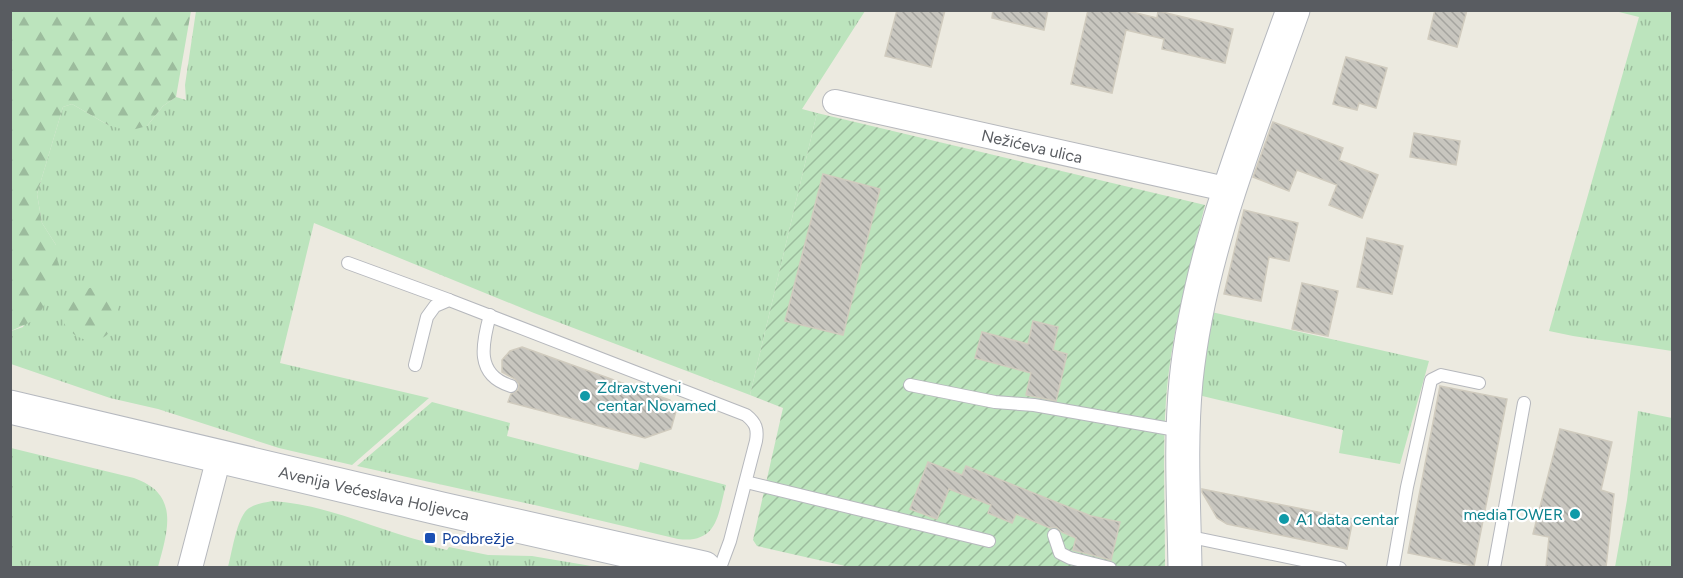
<svg xmlns="http://www.w3.org/2000/svg" width="1683" height="578" font-family="Figtree,sans-serif">
<style>
.grass{fill:url(#grass-tufts)}
.forest{fill:url(#forest-firs)}
.garden{fill:url(#garden-furrows)}
.building{fill:url(#building-back-hatch);stroke:#d0cbbe;stroke-width:1.5}
.lines{fill:none;stroke-linecap:round;stroke-linejoin:round}
.lane-casing{stroke:#b6b8bd;stroke-width:14}
.street-casing{stroke:#b6b8bd;stroke-width:26}
.secondary-casing{stroke:#b6b9bf;stroke-width:35}
.lane{stroke:#fff;stroke-width:12}
.street{stroke:#fff;stroke-width:24}
.secondary{stroke:#fff;stroke-width:33}
.culture-dot{fill:#0f9aa8;stroke:#fff;stroke-width:2}
.transit-dot{fill:#1a4fb4;stroke:#fff;stroke-width:2}
.labels{text-anchor:middle;stroke-width:4.5;stroke-linejoin:round;paint-order:stroke}
.street-label{font-size:16px;fill:#595c61;stroke:#fff}
.culture-label{font-size:16px;fill:#0d838f;stroke:#fff;text-anchor:start}
.transit-label{font-size:16px;fill:#164399;stroke:#fff;text-anchor:start}
</style>
<defs>
<pattern id="grass-tufts" width="24" height="20" patternUnits="userSpaceOnUse" patternTransform="scale(1.5)"><rect width="24" height="20" fill="#bce4bd"/><path d="M3 7l-1-3M5 7V3M7 7l1-3M15 17l-1-3M17 17v-4M19 17l1-3" fill="none" stroke="#9cbc9d"/></pattern>
<pattern id="forest-firs" width="22" height="20" patternUnits="userSpaceOnUse" patternTransform="scale(1.5)"><rect width="22" height="20" fill="#bce4bd"/><path d="M5 1l3.5 6h-7zM16 11l3.5 6h-7z" fill="#9cbc9d"/></pattern>
<pattern id="garden-furrows" width="10" height="10" patternUnits="userSpaceOnUse" patternTransform="scale(1.5)"><rect width="10" height="10" fill="#bce4bd"/><path d="M-1 1l2-2M0 10L10 0M9 11l2-2" fill="none" stroke="#9cbc9d"/></pattern>
<pattern id="building-back-hatch" width="6" height="6" patternUnits="userSpaceOnUse" patternTransform="scale(1.5)"><rect width="6" height="6" fill="#c8c6bf"/><path d="M-1 5l2 2M0 0l6 6M5-1l2 2" fill="none" stroke="#a5a49f"/></pattern>
</defs>
<rect width="100%" height="100%" fill="#eceae0"/>
<g class="grass">
<polygon points="196,11 865,11 802,109 817,113 750,395 534,313 314,223 280,363 429,398 352,465 279,448 158,409 110,398 11,364 11,331 23,327 56,245 42,223 37,194 63,107 72,104 108,125 147,126 163,106 176,97 186,100 185,85"/>
<polygon points="1615,11 1672,11 1672,351 1573,336 1549,331 1639,17"/>
<polygon points="1207,311 1429,361 1400,464 1339,453 1343,430 1194,394"/>
<path d="M432,402L510,423L507,436L638,470L640,462L726,485C718,514 718,544 678,539L539,506L357,466Z"/>
<polygon points="1638,411 1672,418 1672,567 1615,567 1627,500"/>
<path d="M11,448L134,478C180,494 168,530 158,567H11Z"/>
<path d="M272,501C326,504 374,529 426,542V545L447,550L449,547L488,555L532,556L597,567H228C232,552 236,524 245,512C251,504 263,503 272,501Z"/>
</g>
<g class="forest">
<polygon points="11,10 191,11 176,97 163,106 147,126 128,131 108,125 72,104 63,107 37,194 42,223 56,245 58,265 46,301 37,319 11,331"/>
<path d="M100,286L112,292L119,299C116,393 4,300 100,286Z"/>
</g>
<path class="garden" d="M817,113L1205,205C1188,274 1168,344 1165,416C1163,466 1165,517 1165,567L854,568L757,546L753,540L783,408L750,395Z"/>
<g class="building">
<polygon points="897,10 945,10 931,67 885,56"/>
<polygon points="993,10 1048,10 1044,30 992,18"/>
<polygon points="1088,10 1124,10 1157,18 1158,11 1233,29 1225,63 1162,49 1164,39 1126,30 1112,93 1071,84"/>
<polygon points="1435,10 1467,10 1457,47 1428,39"/>
<polygon points="1346,57 1387,68 1376,108 1359,103 1357,110 1333,104"/>
<polygon points="1273,122 1343,148 1339,160 1378,175 1362,218 1329,205 1337,185 1297,170 1289,191 1253,177"/>
<polygon points="1414,133 1460,141 1456,165 1410,157"/>
<polygon points="823,174 880,189 843,335 785,321"/>
<polygon points="1244,210 1298,223 1289,261 1269,257 1261,301 1224,294"/>
<polygon points="1367,238 1403,246 1392,294 1357,287"/>
<polygon points="1302,283 1338,291 1328,336 1292,329"/>
<polygon points="1033,321 1058,327 1053,350 1067,354 1056,401 1026,395 1031,373 975,358 982,332 1028,344"/>
<polygon points="522,347 670,400 676,411 671,429 645,438 508,402 511,394 518,390 519,384 515,379 502,372 502,360 510,351"/>
<polygon points="1440,386 1507,399 1474,566 1408,553"/>
<polygon points="1560,429 1612,442 1601,490 1614,494 1606,567 1546,567 1549,537 1533,534"/>
<polygon points="928,462 962,475 966,466 1091,516 1120,522 1111,560 1073,550 1076,538 1062,532 1056,527 1050,528 1016,514 1012,523 988,513 991,505 949,489 937,519 910,509"/>
<polygon points="1202,489 1353,519 1347,549 1227,524 1217,518 1202,492"/>
</g>
<g class="lines">
<defs>
<g id="lane">
<polyline points="348,263 449,300"/>
<path d="M490,315C482,344 475,375 511,386"/>
<path d="M415,365L427,317L435,306L449,300L746,415C756,423 758,429 756,441L730,541L720,568"/>
<polyline points="910,385 995,402 1034,405 1182,431"/>
<polyline points="746,482 989,541"/>
<polyline points="1054,535 1060,553 1070,558 1110,568"/>
<polyline points="1186,536 1340,568"/>
<polyline points="1393,568 1407,487 1431,380 1441,375 1479,383"/>
<polyline points="1494,568 1524,403"/>
</g>
<g id="street">
<polyline points="835,102 1230,190"/>
<polyline points="190,568 219,457"/>
</g>
<g id="secondary">
<polyline points="10,407 442,509 704,568"/>
<path d="M1185,568C1184,506 1180,443 1186,381C1199,253 1250,131 1293,10"/>
</g>
</defs>
<use href="#lane" class="lane-casing"/>
<use href="#street" class="street-casing"/>
<use href="#secondary" class="secondary-casing"/>
<use href="#lane" class="lane"/>
<use href="#street" class="street"/>
<use href="#secondary" class="secondary"/>
</g>
<g class="culture-dot">
<circle cx="585" cy="396" r="6"/>
<circle cx="1575" cy="514" r="6"/>
<circle cx="1284" cy="519" r="6"/>
</g>
<rect class="transit-dot" x="424" y="532" width="12" height="12" rx="3"/>
<g class="labels">
<g class="street-label">
<text transform="translate(1032 146) rotate(13)" y="6">Nežićeva ulica</text>
<text transform="translate(374 493) rotate(13)" y="6">Avenija Većeslava Holjevca</text>
</g>
<g class="culture-label">
<text x="597" y="393">Zdravstveni<tspan x="597" dy="18">centar Novamed</tspan></text>
<text x="1563" y="520" text-anchor="end">mediaTOWER</text>
<text x="1296" y="525">A1 data centar</text>
</g>
<g class="transit-label">
<text x="442" y="544">Podbrežje</text>
</g>
</g>
<rect width="1683" height="578" fill="none" stroke="#595c61" stroke-width="24"/>
</svg>
